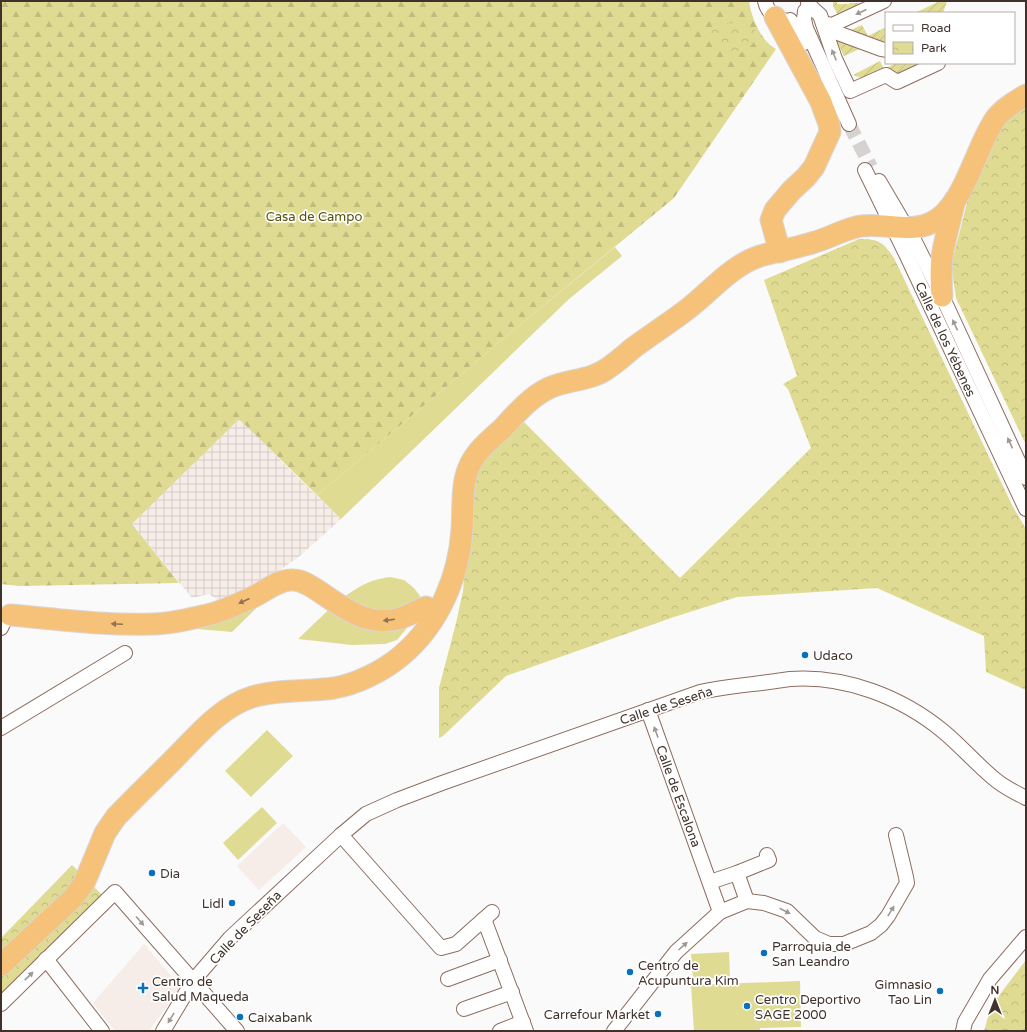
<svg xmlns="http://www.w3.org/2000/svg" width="1027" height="1032" font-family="'Varela Round',sans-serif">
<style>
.built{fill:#f6ece8}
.industrial{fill:url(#industrial-grid)}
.grass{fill:#dfdb92}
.forest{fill:url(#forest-firs)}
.park{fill:url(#park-crowns)}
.garden{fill:url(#garden-furrows)}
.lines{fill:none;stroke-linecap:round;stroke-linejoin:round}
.minor-tunnel{stroke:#d5d2d1;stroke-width:14;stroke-dasharray:14 7;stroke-linecap:butt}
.minor-casing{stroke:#8e6d5f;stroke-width:16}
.highway-casing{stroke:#d9d6d5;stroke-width:23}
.minor{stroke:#fff;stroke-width:14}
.highway{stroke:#f6c27a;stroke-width:21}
.oneway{fill:#a09895}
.oneway2{fill:#92724f}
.poi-dot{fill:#0971bc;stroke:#fff;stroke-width:1.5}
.labels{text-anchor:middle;stroke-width:3.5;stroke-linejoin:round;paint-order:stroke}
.park-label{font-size:13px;fill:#57520c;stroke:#fff}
.street-label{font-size:13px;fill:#40312b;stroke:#fff}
.poi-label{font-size:13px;fill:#40312b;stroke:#fff;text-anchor:start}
</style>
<defs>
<pattern id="industrial-grid" width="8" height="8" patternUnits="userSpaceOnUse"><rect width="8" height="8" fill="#f6ece8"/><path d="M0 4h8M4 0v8" fill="none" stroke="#d4cbc7"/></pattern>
<pattern id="forest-firs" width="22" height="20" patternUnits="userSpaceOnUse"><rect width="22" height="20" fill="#dfdb92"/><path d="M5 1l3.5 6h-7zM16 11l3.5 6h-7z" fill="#c0bc7e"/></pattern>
<pattern id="park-crowns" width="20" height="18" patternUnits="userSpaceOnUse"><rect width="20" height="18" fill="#dfdb92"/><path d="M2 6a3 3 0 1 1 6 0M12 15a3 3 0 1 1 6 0" fill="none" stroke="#c0bc7e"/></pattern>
<pattern id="garden-furrows" width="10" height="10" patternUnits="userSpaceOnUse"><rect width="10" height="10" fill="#dfdb92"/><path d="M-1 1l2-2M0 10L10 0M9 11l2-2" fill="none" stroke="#c0bc7e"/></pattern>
</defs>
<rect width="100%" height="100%" fill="#fafafa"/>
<g class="built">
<polygon points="283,823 306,847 259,890 237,866"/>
<polygon points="144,944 177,983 179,990 149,1031 115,1031 93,1003"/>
</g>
<polygon class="industrial" points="239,418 283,463 341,519 301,555 273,575 220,602 209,594 192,598 132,524"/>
<g class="grass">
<polygon points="615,247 622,256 569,299 341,519 317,495 470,367 510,333"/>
<path d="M390,577L404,580L414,588L420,596L421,608L412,622L397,640L385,644L352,645L298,639C320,619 343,592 372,581C377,579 384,578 390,577Z"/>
<polygon points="277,588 232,632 162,626"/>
<polygon points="267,730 293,756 251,797 225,771"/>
<polygon points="262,807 277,823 238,860 223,843"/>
<polygon points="729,952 730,978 693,979 691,954"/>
<polygon points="800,981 801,1027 760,1028 760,1031 694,1031 691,985"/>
</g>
<path class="forest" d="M1,1H749C751,17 761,41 776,49L674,198L510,333L470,367L317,495L239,419L132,524L179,583L19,586L1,584Z"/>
<g class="park">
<path d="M727,23L746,24L755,30C760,43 742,56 729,55C725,55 721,52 718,49C713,44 710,39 710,32C714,25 719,24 727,23Z"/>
<polygon points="1026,109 1026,445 956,298 951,266 986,128 996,110"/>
<path d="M859,239C879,239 883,242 894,258L1013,507L1026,529V690L986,672L984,636L877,588L737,597L674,617L506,676L443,736L439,738V688L456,623L463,591L473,477L518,416L680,578L811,448L788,389L783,384L797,376L764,280Z"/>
<polygon points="72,865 102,895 1,995 1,938"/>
<polygon points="1026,960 1026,1031 984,1031 991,1006"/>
</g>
<g class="garden">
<polygon points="833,1 837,1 837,4 849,4 850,3 864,3 865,1 870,1 839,17 833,6"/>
<polygon points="940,1 947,1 943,13 915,13"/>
<polygon points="862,25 868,36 886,27 886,44 846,32"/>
<polygon points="835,38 864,47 844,56"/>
<polygon points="880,61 884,69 896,63 926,63 895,79 867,80 853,75"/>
</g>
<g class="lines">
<polyline class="minor-tunnel" points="849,124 871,167"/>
<defs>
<g id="minor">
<path d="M765,1C767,11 774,18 784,20"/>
<polyline points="808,3 813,9 820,15 835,59 850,91 886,75 897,82 938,63"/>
<polyline points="805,11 804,19 806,28 849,124"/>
<polyline points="790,20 796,27 804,43"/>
<polyline points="823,23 832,25 884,1"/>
<polyline points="835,32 881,49 886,50"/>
<polyline points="865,170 907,256 1026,509"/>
<polyline points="879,181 915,242 942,296 1026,478"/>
<polyline points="1,628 5,619 10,615"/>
<polyline points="1,728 125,653"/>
<polyline points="341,835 441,948 456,944 492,912"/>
<polyline points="737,873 769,860 767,855"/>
<polyline points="710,882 737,873 747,901 720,912"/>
<polyline points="747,901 764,903 787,911 815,938 829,944 844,944 871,933 881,925 888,916 907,883 906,877 896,835"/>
<polyline points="484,919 526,1031"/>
<polyline points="46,959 102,1031"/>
<polyline points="448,979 500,960"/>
<polyline points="1,1004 115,892 237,1031"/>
<polyline points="464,1009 512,992"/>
<path d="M163,1031L193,981L230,938L341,835L366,814L397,800L442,783L700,692C723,687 746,685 769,682C776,681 783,680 790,679C845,675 902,697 944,732C962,747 978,766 997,781C1006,788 1016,793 1026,798"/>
<polyline points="500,1031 523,1022"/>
<polyline points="614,1031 676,952 720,912 648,710"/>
<polyline points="963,1031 965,1022 990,979 1026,937"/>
</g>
<g id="highway">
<polyline points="775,17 821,102 829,124 830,132 814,167 806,177 792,190 775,210 771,220 780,252"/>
<path d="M942,296C941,279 940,263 944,246C947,231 951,216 955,200"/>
<path d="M10,615C57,619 105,626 153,624C171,624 189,619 207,615C224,611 241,603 257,595C268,589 280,579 293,580C303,580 312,587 320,592C345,609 369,628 401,618C409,615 417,611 426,607"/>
<path d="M1,965L73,898L84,883L88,874L105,833L116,817C135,797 155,778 174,759C197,736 220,707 252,697C279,689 307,692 334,688C357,684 383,671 401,656C439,624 459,577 462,529C464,500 459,474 479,451C486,443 494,436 502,429C516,414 530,397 549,388C569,379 591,381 608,368C617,362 625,355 633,348C652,334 671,322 689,308C712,290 732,265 760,256C778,251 797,248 815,242C830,238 848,227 862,226C885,223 910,233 931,223C965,207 975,147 996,118C1004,108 1016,101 1026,95"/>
</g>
</defs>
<use href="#minor" class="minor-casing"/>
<use href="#highway" class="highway-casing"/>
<use href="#minor" class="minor"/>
<use href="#highway" class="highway"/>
</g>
<defs><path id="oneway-solid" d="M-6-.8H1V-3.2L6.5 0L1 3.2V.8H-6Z"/></defs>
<g class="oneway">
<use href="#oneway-solid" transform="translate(861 12) rotate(155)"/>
<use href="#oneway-solid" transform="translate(834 55) rotate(-112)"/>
<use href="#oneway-solid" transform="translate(955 325) rotate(-115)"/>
<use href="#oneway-solid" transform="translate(1010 443) rotate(-115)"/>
<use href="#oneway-solid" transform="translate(656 732) rotate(-110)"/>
<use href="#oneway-solid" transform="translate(785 911) rotate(27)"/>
<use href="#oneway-solid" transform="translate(891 911) rotate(-58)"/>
<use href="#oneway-solid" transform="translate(140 921) rotate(49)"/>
<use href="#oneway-solid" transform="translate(683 946) rotate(-42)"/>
<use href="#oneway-solid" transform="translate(29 976) rotate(-44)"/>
<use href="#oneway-solid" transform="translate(171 1018) rotate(121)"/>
</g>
<g class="oneway2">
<use href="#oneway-solid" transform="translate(244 601) rotate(155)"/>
<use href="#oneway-solid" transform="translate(389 620) rotate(173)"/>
<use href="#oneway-solid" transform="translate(117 624) rotate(-178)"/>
</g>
<g class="poi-dot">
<circle cx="805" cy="655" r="4"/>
<circle cx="152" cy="873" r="4"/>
<circle cx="232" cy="903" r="4"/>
<circle cx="764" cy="953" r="4"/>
<circle cx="630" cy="972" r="4"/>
<path d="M141 982h4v4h4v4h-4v4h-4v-4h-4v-4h4z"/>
<circle cx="940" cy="991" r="4"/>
<circle cx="747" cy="1006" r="4"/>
<circle cx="658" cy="1014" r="4"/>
<circle cx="240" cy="1017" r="4"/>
</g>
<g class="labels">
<g class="park-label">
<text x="314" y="221">Casa de Campo</text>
</g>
<g class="street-label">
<text transform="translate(946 339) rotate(65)" y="5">Calle de los Yébenes</text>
<text transform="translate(666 705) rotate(-18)" y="5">Calle de Seseña</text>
<text transform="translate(679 796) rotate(70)" y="5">Calle de Escalona</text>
<text transform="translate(245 927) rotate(-46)" y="5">Calle de Seseña</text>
</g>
<g class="poi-label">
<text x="813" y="660">Udaco</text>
<text x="160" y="878">Dia</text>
<text x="224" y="908" text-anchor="end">Lidl</text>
<text x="772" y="951">Parroquia de<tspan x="772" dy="15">San Leandro</tspan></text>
<text x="638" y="970">Centro de<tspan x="638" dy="15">Acupuntura Kim</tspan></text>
<text x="152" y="986">Centro de<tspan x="152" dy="15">Salud Maqueda</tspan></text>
<text x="932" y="989" text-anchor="end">Gimnasio<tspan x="932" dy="15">Tao Lin</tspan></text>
<text x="755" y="1004">Centro Deportivo<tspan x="755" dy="15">SAGE 2000</tspan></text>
<text x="650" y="1019" text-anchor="end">Carrefour Market</text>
<text x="248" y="1022">Caixabank</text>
</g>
</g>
<rect width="1027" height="1032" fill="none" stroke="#40312b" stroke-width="4"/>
<rect x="885" y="12" width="130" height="52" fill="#ffffff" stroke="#b3adaa"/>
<rect x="893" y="25" width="20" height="6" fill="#ffffff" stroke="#b3adaa"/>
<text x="921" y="32" font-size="12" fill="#40312b">Road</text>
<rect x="893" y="42" width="20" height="12" fill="url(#park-crowns)" stroke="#b3adaa"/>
<text x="921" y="52" font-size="12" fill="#40312b">Park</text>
<g transform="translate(995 1000)" stroke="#ffffff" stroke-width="3" paint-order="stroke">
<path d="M0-3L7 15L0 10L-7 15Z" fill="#40312b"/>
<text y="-6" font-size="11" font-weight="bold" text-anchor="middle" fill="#40312b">N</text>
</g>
</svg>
